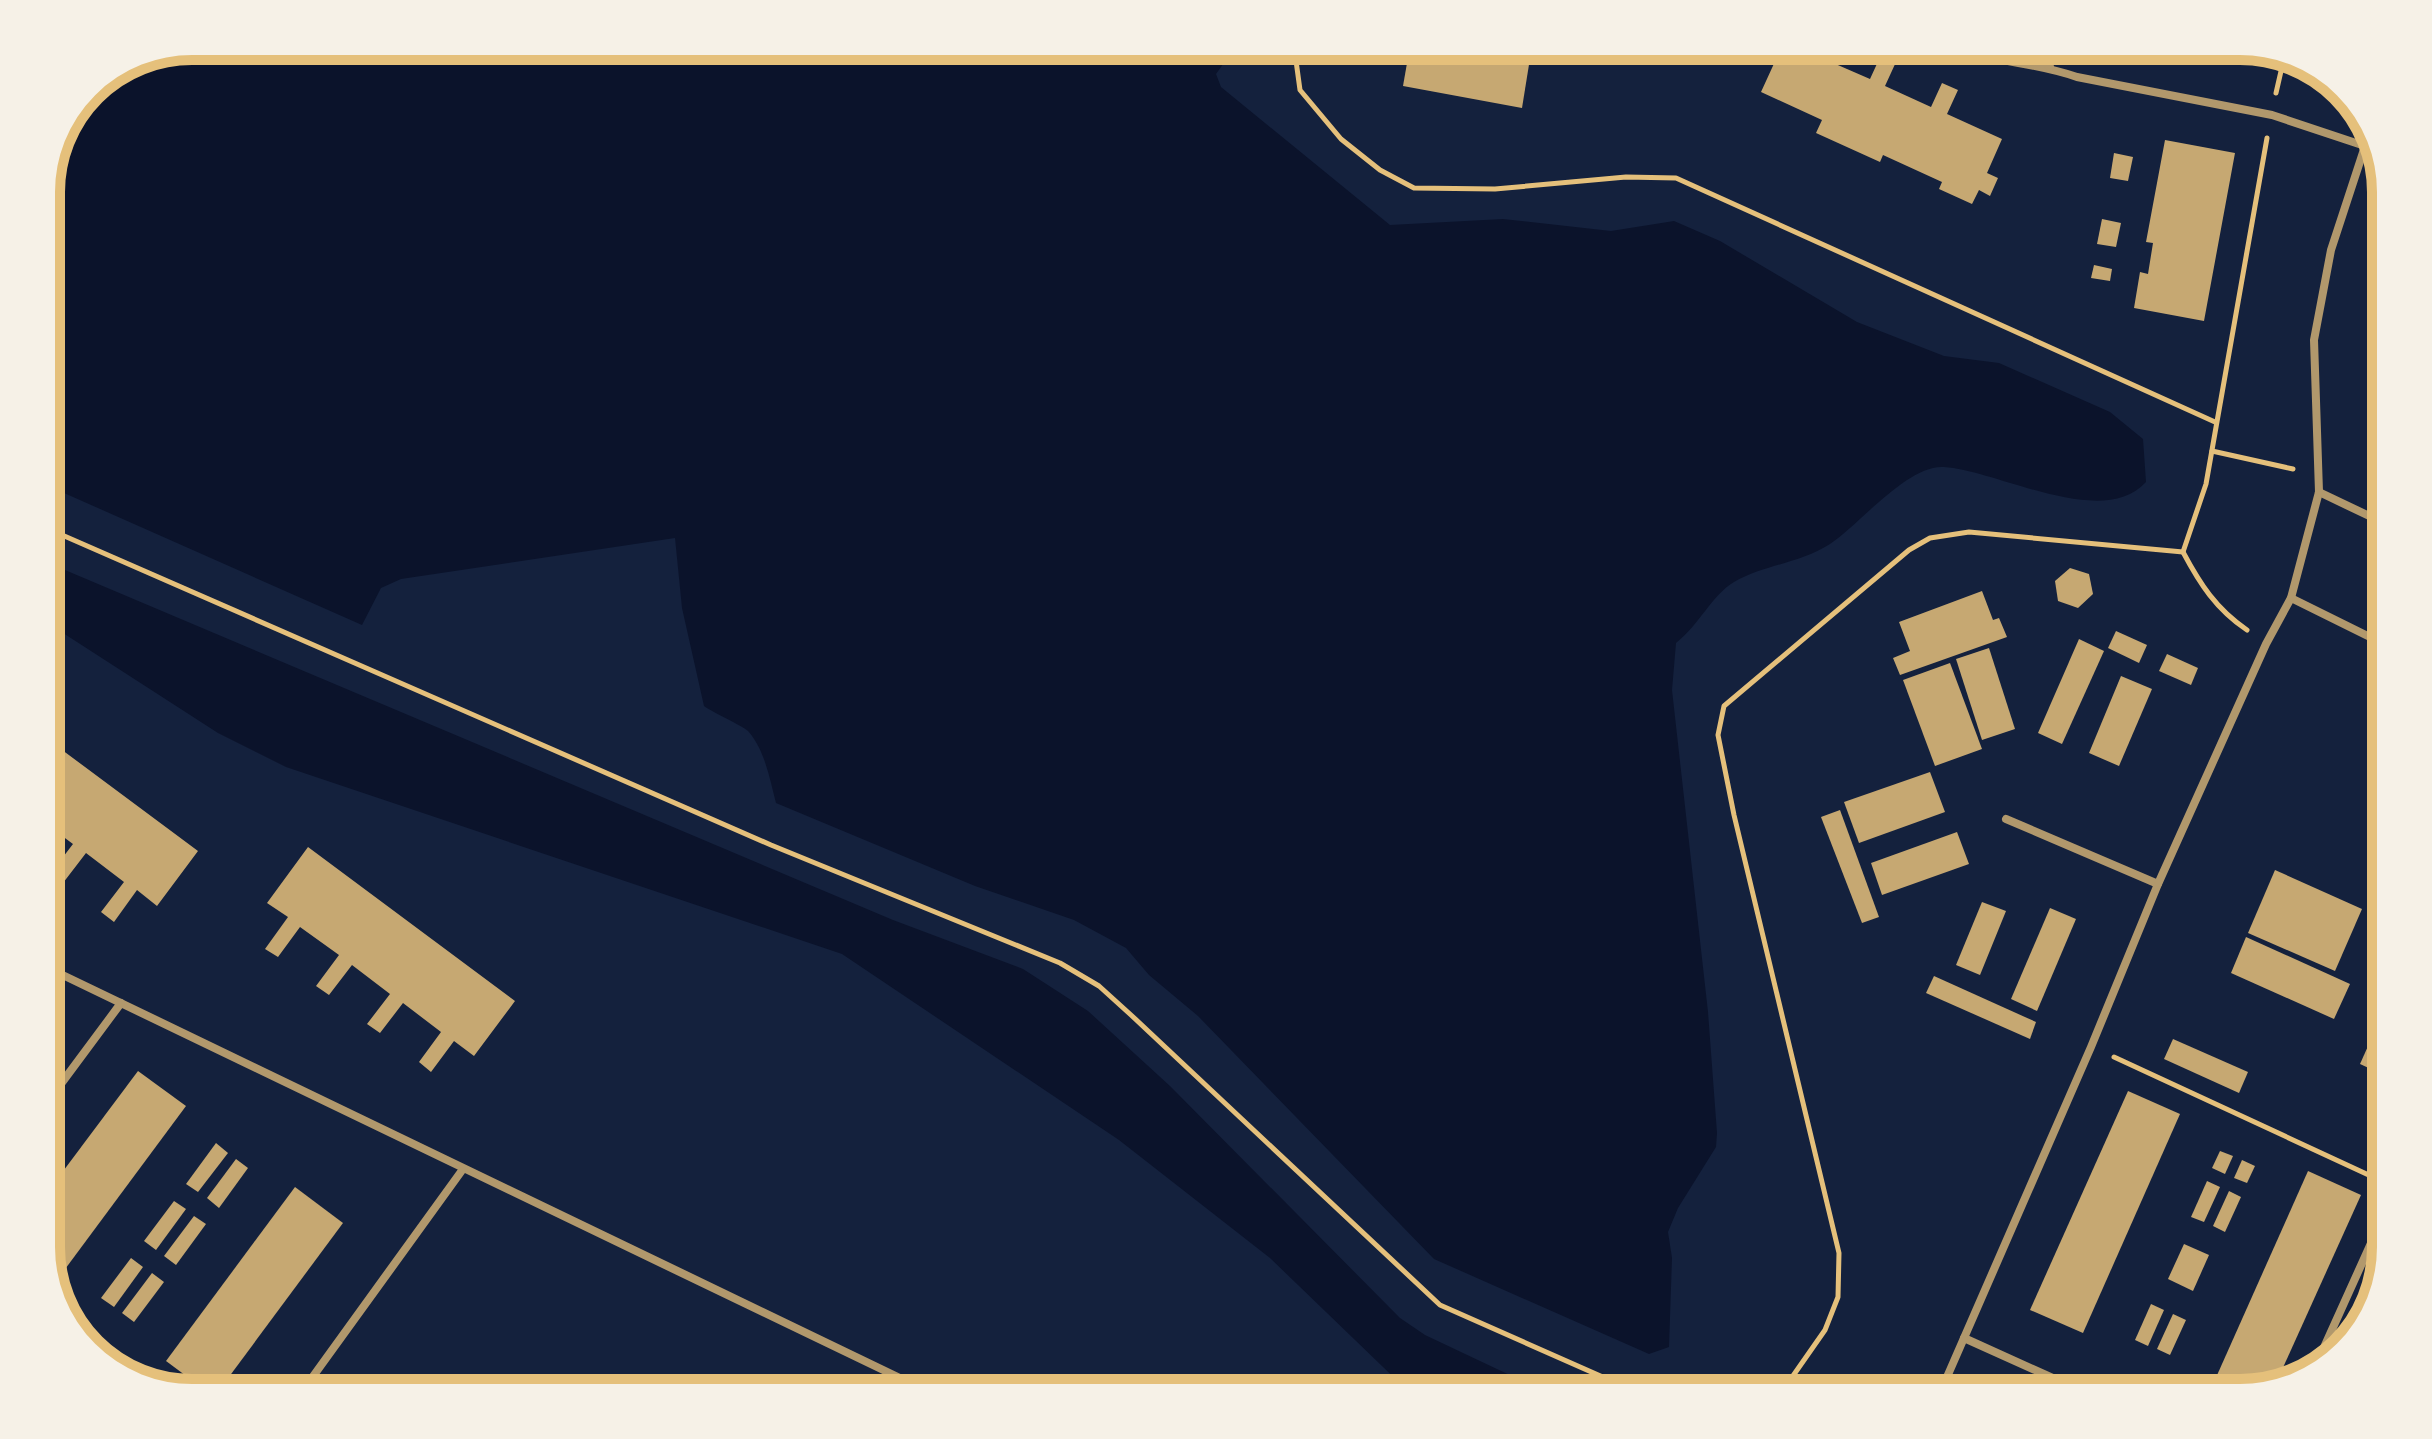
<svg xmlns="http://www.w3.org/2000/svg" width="2432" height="1439" font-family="Commissioner,sans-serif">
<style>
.water{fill:#0b132b}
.building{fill:#c6a872}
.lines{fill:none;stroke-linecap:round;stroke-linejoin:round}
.path{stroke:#e5c07b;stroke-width:5}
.pedestrian{stroke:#b1986c;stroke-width:7}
.minor{stroke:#b1986c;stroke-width:8}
.rim{fill:none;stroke:#e5c07b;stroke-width:10}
</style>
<rect width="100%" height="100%" fill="#14213d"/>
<g class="water">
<path d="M192,46H1236L1216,74L1221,87L1390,225L1503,219L1611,231L1674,221L1720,241L1857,322L1944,356L1999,363L2110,412L2143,439L2146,482C2102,530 2000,471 1944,467C1908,464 1859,525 1830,544C1801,563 1763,565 1734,582C1711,596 1700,624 1676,643L1672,690L1708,1012L1717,1133L1716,1147L1678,1208L1668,1232L1672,1258L1669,1347L1649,1354L1434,1259L1198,1016L1149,975L1126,948L1074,920L975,886L776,803C770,780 765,750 748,731C743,726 714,713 704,706L682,608L675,538L401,579L381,588L362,625L46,485V183L89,88L136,57Z"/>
<polygon points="46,562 893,920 1023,969 1088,1011 1170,1086 1400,1318 1425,1335 1548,1393 1410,1393 1270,1258 1119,1140 842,954 286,767 218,733 46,622"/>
</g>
<g class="building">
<polygon points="1410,46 1532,46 1522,108 1403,86"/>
<polygon points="1782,46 1796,46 1809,52 1811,46 1830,46 1824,59 1870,79 1881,55 1896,62 1885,86 1931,107 1942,83 1958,90 1947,114 2002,139 1987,173 1998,178 1990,196 1979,190 1972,204 1939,189 1942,182 1883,155 1880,162 1816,133 1822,120 1761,92"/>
<polygon points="2175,46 2193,46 2190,60 2174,56"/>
<polygon points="2165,140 2235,153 2204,321 2134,308 2140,272 2148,274 2153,243 2146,242"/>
<polygon points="2114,153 2133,157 2128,181 2110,178"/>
<polygon points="2102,219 2121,223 2116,247 2097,244"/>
<polygon points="2094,265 2112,269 2110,281 2091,278"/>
<polygon points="2070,568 2089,574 2093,594 2078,608 2058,601 2055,581"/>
<polygon points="1982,591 1993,620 1999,618 2007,637 1900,675 1893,658 1910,651 1899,622"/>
<polygon points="2116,631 2147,645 2139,663 2108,648"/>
<polygon points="2079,639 2104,651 2062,744 2038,733"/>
<polygon points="1989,648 2015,729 1982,740 1956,659"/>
<polygon points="2167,654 2198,668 2191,685 2159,671"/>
<polygon points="1950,663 1982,749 1935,766 1903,680"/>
<polygon points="2121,676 2152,689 2119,766 2089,753"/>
<polygon points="46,738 198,851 157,906 137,890 114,922 101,912 124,882 86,853 63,883 50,874 73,844 46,824"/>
<polygon points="1930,772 1945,812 1859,843 1844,802"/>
<polygon points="1840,810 1879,917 1862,923 1821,817"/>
<polygon points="1957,832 1969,864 1882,895 1871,863"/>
<polygon points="308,847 515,1001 474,1056 454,1041 431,1072 419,1062 441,1032 403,1003 380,1033 367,1024 390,994 352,965 329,995 316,986 339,955 300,927 278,957 265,949 288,917 267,903"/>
<polygon points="2275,870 2362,909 2335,971 2248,933"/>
<polygon points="1982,902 2006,911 1980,975 1956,965"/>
<polygon points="2050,908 2076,919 2037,1011 2011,999"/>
<polygon points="2246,937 2350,984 2334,1019 2231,973"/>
<polygon points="1934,976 2036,1022 2030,1039 1926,993"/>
<polygon points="2386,1006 2386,1076 2360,1064"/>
<polygon points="2173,1039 2248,1072 2239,1093 2164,1059"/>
<polygon points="138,1071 186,1106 57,1280 46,1256 46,1194"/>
<polygon points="2128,1091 2180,1114 2083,1333 2030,1310"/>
<polygon points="216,1143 228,1153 198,1192 186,1184"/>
<polygon points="2220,1151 2233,1156 2225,1174 2212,1168"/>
<polygon points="236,1159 248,1168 219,1208 207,1198"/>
<polygon points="2242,1160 2255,1166 2247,1183 2234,1178"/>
<polygon points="2308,1171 2361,1195 2276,1383 2241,1393 2215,1393 2210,1391"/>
<polygon points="2207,1181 2220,1187 2204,1222 2191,1217"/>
<polygon points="295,1187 343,1223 217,1393 209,1393 166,1361"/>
<polygon points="2229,1191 2241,1197 2225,1232 2213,1226"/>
<polygon points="174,1201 186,1209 156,1250 144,1241"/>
<polygon points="194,1216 206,1224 176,1265 164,1256"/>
<polygon points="2184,1244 2209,1255 2193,1291 2168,1279"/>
<polygon points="131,1258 143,1267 114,1307 101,1298"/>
<polygon points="152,1273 164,1282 134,1322 122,1313"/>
<polygon points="2151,1304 2164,1310 2148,1346 2135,1340"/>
<polygon points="2173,1314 2186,1320 2170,1355 2157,1349"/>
</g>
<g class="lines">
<g class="path">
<polyline points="1294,46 1300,90 1341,139 1380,170 1414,188 1495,189 1626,177 1676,178 2215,422"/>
<polyline points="2276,93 2284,58"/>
<polyline points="2212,451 2293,469"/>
<polyline points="46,528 771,845 1060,963 1099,986 1131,1015 1440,1305 1639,1393"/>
<polyline points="2183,552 2206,484 2267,138"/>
<path d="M2183,552C2200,584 2216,609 2247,630"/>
<polyline points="2114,1057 2386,1183"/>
<polyline points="1781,1393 1825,1330 1838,1297 1839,1253 1734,815 1718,735 1724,706 1909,550 1930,538 1969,532 2183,552"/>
</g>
<polyline class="pedestrian" points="2330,1335 2345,1341"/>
<g class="minor">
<path d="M1953,46C1993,63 2036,62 2077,77L2272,115L2365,146"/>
<polyline points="2027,46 2050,67"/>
<polyline points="2319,492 2386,524"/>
<polyline points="2291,598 2386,645"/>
<polyline points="2006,819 2158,884"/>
<polyline points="46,967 931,1393"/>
<polyline points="46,1104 121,1003"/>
<polyline points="1964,1338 2086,1393"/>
<polyline points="2312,1374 2386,1210"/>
<polyline points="301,1393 463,1169"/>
<polyline points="1940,1393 2091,1047 2158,884 2266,644 2291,598 2319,492 2314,340 2331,250 2370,131"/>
</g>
</g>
<path d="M0 0H2432V1439H0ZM192 60H2240A132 132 0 0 1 2372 192V1247A132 132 0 0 1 2240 1379H192A132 132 0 0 1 60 1247V192A132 132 0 0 1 192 60Z" fill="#f6f1e7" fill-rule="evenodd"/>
<path class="rim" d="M192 60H2240A132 132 0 0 1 2372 192V1247A132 132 0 0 1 2240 1379H192A132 132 0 0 1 60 1247V192A132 132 0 0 1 192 60Z"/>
</svg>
